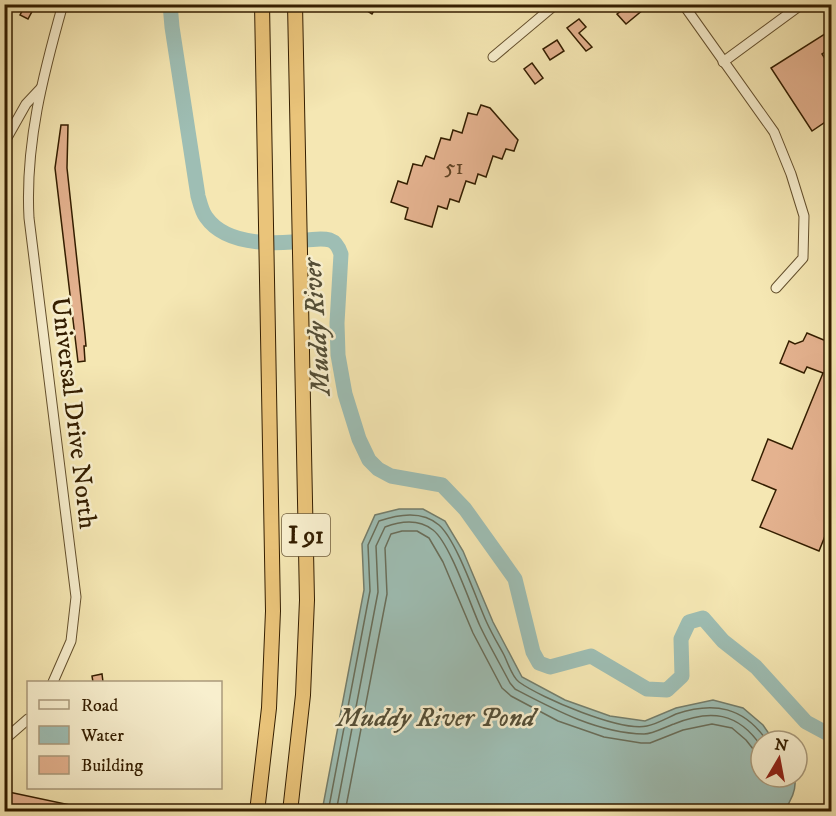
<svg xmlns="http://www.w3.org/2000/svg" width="836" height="816" font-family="'IM FELL DW Pica',serif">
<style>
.water{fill:#9ebeb4;stroke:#747e6c;stroke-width:1.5}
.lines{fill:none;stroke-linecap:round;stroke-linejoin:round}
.shore{stroke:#696e5a;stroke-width:1.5}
.river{stroke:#9ebeb4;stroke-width:15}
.building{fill:#e4b28f;stroke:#341e00;stroke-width:1.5}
.minor-casing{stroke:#64502d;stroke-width:11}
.highway-casing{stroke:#341e00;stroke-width:16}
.minor{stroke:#f8efce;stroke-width:9}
.highway{stroke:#eac47a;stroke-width:14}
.labels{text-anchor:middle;stroke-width:5;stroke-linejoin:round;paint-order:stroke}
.number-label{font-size:22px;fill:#604324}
.shield{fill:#f8efce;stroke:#6f5d3e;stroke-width:1.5}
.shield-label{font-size:24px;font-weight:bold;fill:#341e00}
.street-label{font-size:26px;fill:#341e00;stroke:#f8efce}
.water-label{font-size:27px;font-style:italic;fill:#544e36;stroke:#f8efce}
</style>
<rect width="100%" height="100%" fill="#f5e7b3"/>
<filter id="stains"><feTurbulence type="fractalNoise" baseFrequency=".00333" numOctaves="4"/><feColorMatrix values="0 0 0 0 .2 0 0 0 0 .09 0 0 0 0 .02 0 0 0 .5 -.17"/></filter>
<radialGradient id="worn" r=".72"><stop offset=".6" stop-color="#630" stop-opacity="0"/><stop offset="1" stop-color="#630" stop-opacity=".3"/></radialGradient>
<path class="water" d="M399,509H423L445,521L463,551L493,622L522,677L565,700L610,716L645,721L676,708L713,700L743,708L763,725L774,741H761V777H794C798,788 790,803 783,812L322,811L364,590L362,544L375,515Z"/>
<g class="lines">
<g class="shore">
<path d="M328,812L370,591L368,545L379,521C399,514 422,510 439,525C457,541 476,599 487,623C492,634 498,644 504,655C508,663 512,677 519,682C541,698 621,732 647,726C657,724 667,718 676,714C714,701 744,707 767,741"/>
<path d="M336,812L378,592L376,546L385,527C401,521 419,519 433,530C450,543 470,604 480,626C489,645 500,664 510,683L515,689C555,710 598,733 644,734C653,734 665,727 674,724C710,709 738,712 761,746"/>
<polyline points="345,812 387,594 385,548 391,534 402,531 417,531 429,538 443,562 473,633 502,688 511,696 558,721 604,737 641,743 650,743 683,730 712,724 732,728 746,740 761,759"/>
</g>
<path class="river" d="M170,4L172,27L198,196C200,203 202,212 206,217C224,243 265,244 292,242C304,241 318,237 330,240C336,242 339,248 341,254L337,323L338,355L345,394L359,439L369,460L378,469L391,476L442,485L465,509L515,579L533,652L539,663L550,667L591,656L647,689L667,690L682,676L681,639L689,622L703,618L723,641L756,667L806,722L832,736"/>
</g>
<g class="building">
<polygon points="26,4 36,4 28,19 20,15"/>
<polygon points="356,4 378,4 372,14"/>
<polygon points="631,4 647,4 643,7 644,9 626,24 617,14"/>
<polygon points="579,19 586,27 579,33 592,47 586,51 567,28"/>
<polygon points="831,30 831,48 822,54 831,68 831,118 812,131 771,68"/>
<polygon points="557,40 564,51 550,60 543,49"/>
<polygon points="532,63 543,78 535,84 524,69"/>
<polygon points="481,105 490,108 518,140 514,151 506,149 502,159 493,156 486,177 478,174 475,184 466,181 459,202 450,199 447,209 438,206 432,227 405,219 408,208 391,202 398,181 407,184 413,164 422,166 426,156 434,159 441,138 450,140 453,130 462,133 468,113 477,115"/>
<polygon points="61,125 68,125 67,168 85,335 86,346 84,346 85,361 78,362 55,168"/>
<polygon points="807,333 831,343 831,521 819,551 760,527 776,490 752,480 768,439 792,449 823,373 807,367 804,373 780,363 789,341 795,344 803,341"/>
<polygon points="102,674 103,682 93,682 92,676"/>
<polygon points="4,791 89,809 88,812 4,812"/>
</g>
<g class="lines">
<defs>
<g id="minor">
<polyline points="683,4 774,132 791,174 804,216 803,258 776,288"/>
<polyline points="493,57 556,4"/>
<polyline points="723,62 802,4"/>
<polyline points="4,143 26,104 41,88"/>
<path d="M53,682L71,641L76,597L29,218C25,144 43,75 63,4"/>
<polyline points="4,740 28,719"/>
</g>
<g id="highway">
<polyline points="257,812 269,708 273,611 262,4"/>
<polyline points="290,812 303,695 307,600 295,4"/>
</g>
</defs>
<use href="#minor" class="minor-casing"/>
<use href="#highway" class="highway-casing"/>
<use href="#minor" class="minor"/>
<use href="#highway" class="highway"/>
</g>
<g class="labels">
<g class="number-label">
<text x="454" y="174">51</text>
</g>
<rect class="shield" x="282" y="514" width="48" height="42" rx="4.5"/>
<g class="shield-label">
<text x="306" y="543">I 91</text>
</g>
<g class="street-label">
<text transform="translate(75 413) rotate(83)" y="9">Universal Drive North</text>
</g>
<g class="water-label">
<text transform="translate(316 327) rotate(-94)" y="9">Muddy River</text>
<text x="436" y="726">Muddy River Pond</text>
</g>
</g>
<rect width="836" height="816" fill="none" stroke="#f5e7b3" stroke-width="24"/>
<rect x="6" y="6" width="824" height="804" fill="none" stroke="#341e00" stroke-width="3"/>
<rect x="12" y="12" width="812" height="792" fill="none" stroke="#341e00" stroke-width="1.5"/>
<rect x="27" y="681" width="195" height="108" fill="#f8efce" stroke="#aa9b7c" stroke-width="1.5"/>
<rect x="39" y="700" width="30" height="9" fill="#f8efce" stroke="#aa9b7c" stroke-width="1.5"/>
<text x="81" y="711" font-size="18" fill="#341e00">Road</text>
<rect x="39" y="726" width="30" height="18" fill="#9ebeb4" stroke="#aa9b7c" stroke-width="1.5"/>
<text x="81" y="741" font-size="18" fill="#341e00">Water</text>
<rect x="39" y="756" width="30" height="18" fill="#e4b28f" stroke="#aa9b7c" stroke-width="1.5"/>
<text x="81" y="771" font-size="18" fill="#341e00">Building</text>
<g transform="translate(779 759) rotate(10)"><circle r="28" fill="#f8efce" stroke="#aa9b7c" stroke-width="1.5"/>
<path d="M0-4.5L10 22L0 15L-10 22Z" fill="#8f2418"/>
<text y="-9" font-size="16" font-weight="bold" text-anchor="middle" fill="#341e00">N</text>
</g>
<rect width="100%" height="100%" filter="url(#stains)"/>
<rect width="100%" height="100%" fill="url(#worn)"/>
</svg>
